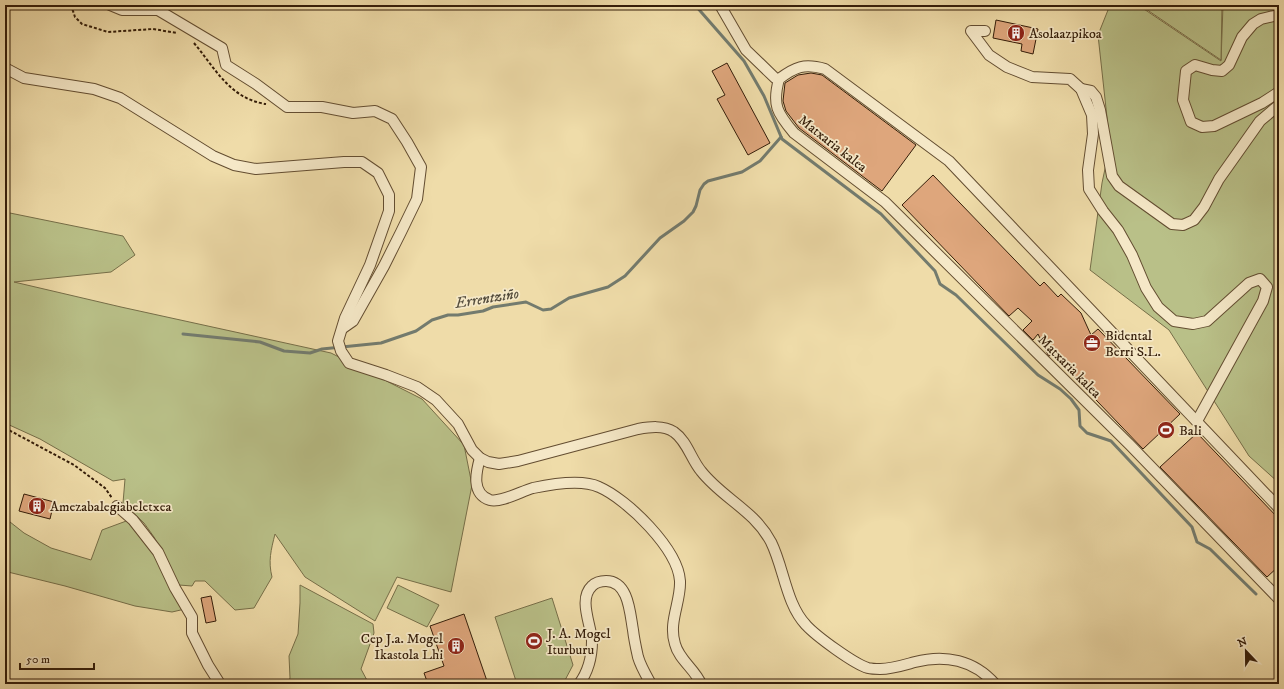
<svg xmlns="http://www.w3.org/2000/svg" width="1284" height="689" font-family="'IM FELL DW Pica',serif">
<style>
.green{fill:#b9c088;stroke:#766e48}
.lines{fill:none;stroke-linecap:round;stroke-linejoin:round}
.stream{stroke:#737b6e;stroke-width:3}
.building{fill:#dea67c;stroke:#341d09}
.minor-casing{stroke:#634d31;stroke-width:12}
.path{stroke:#341d09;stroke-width:2;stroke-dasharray:3 2;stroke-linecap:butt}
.minor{stroke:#f5e8c7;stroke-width:10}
.labels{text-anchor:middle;stroke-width:3.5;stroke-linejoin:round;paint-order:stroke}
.poi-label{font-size:14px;fill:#341d09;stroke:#f5e8c7;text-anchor:start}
.street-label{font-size:14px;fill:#341d09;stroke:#f5e8c7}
.water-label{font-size:15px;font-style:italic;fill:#544c3c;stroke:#f5e8c7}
</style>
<rect width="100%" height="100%" fill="#efdca9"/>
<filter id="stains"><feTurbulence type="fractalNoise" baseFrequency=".005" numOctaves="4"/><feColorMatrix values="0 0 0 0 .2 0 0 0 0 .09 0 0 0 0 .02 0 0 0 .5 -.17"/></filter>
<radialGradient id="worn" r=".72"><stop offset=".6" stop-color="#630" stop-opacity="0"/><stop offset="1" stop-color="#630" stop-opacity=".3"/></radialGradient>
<g class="green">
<polygon points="1110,5 1138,5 1221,61 1223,5 1279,5 1279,483 1249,456 1169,330 1090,270 1102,183 1110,145 1098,35"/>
<polygon points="1140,5 1222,5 1221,60"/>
<path d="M5,212L123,236L135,255L111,272L14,282L121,307L331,353L422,399L464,445L472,485L451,592L397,577L375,621L305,577L275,534C271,550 268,561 272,577L254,608L235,610L205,581H195L192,586L179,585L154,537L144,523L123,503L125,479L113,481L40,439L5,423Z"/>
<polygon points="5,518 24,533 51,548 91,560 102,530 129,520 145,538 185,609 172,612 135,606 65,586 8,572 5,569"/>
<polygon points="300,585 373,624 374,633 361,669 369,684 288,684 290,678 289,656 298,634 300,603"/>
<polygon points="398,585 439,605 427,627 387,608"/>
<polygon points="552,598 573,665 563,684 517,684 495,617"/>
</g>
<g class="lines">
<g class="stream">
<polyline points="695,5 744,61 764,96 782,139 881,214 935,271 940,284 956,295 1038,375 1060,389 1071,399 1079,410 1080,426 1087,433 1111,441 1192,527 1197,542 1210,549 1256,594"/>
<polyline points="183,334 260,342 284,351 310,353 322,349 381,343 416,331 432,320 448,315 458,315 483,311 493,307 526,302 543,310 551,309 569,298 608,287 625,276 660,238 684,221 693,212 696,206 700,190 704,184 708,181 742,172 760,161 781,137"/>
</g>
</g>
<g class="building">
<polygon points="996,20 1038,29 1033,54 1021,51 1022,44 993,38"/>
<polygon points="727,63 770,143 748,155 717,99 725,95 712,71"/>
<polygon points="811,73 822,75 916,145 882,191 799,128 786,111 783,101 785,83 798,75"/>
<polygon points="933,175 1040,286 1044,282 1058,297 1061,294 1081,313 1091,335 1098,329 1180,414 1143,449 1052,354 1050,356 1048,355 1038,334 1033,340 1023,330 1032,321 1018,308 1009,316 902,205"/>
<polygon points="1197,433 1279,519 1279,566 1267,577 1160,467"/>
<polygon points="24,494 54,502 50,519 19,511"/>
<polygon points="211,596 216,621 206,623 201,598"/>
<polygon points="464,614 488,684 428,684 424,673 444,666 430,626"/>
</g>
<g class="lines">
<defs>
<g id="minor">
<polyline points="110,5 122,10 158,10 222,48 226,65 256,84 287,107 322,107 353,113 375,111 392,119 407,142 421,167 417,199 401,232 384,266 353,321 343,328"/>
<polyline points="720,5 746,50 775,78 779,79"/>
<polyline points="1274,16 1261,19 1253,24 1242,37 1229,65 1222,71 1212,70 1195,65 1186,71 1183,100 1191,122 1202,127 1214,126 1262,103 1279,92"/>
<polyline points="985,31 971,31 989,55 1007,67 1032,77 1070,79 1081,89 1092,115 1093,134 1088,170 1089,189 1103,211 1118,230 1132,255 1146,288 1158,307 1174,321 1193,324 1207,321 1249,283 1260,279 1267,287 1263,301 1197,421"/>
<path d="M5,68L24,78L94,89L120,98L213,156L234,165L256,169L344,162H362L378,173L389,195V211L370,265L345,318L338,341L341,351L349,363L386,375L417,387L436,400L458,424L472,450L480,458L488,462L499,464L518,461L638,429C650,427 663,425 674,432C687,441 691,459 701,471C722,498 754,510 771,542C784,568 786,604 806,625C816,636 854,664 868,668C872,669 876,669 880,669C892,669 904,665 915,662C945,654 974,660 995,684"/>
<polyline points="1081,89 1091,91 1096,97 1100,110 1112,176 1119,186 1172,224 1183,225 1194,220 1204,207 1219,179 1260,121 1279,105"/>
<path d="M480,458C476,472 471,494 490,500C501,503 522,491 533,488C552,484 582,479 599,487C627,499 678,549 680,581C681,602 668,622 675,644C679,660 695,669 701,684"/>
<polyline points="117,506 133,520 158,552 175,588 192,617 192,633 208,665 220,684"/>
<path d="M1279,508L949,161L825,69C804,63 795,67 779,79C772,105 777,113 794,133L885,202L1130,445L1279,599"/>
<path d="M579,684C588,672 592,656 592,641C591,624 578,599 592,586C596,582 601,581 606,581C629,581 630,614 633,630C634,639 636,648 638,657C641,667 646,675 651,684"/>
</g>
</defs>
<use href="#minor" class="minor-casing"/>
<g class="path">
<polyline points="71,5 75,17 82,24 108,32 153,29 177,33"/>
<path d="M194,43C215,68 230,99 266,104"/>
<polyline points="5,428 74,465 105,488 112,498"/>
<polyline points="5,511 6,510"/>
</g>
<use href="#minor" class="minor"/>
</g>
<defs>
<symbol id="building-disc" viewBox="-11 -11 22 22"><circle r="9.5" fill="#8f2418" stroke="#f5e8c7"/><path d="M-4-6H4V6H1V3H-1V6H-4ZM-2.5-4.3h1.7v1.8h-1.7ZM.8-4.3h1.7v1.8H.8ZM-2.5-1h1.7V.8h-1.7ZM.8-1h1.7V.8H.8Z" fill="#fff"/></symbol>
<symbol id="office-disc" viewBox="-11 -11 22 22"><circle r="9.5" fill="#8f2418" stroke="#f5e8c7"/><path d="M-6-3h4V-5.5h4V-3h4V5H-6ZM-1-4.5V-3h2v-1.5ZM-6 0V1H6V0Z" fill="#fff"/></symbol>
<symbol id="stadium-disc" viewBox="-11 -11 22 22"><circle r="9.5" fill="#8f2418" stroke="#f5e8c7"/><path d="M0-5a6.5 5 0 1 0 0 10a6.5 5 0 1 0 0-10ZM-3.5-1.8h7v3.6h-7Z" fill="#fff"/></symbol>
</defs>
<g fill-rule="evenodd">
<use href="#building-disc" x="1006" y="23" width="20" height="20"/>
<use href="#office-disc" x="1082" y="333" width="20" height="20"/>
<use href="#stadium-disc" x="1156" y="420" width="20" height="20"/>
<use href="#building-disc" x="27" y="496" width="20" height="20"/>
<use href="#stadium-disc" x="524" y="631" width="20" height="20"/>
<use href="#building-disc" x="446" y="636" width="20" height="20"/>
</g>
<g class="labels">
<g class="poi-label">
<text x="1029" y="38">Asolaazpikoa</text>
<text x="1105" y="340">Bidental<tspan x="1105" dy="16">Berri S.L.</tspan></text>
<text x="1179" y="435">Bali</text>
<text x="50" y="511">Amezabalegiabeletxea</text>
<text x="547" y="638">J. A. Mogel<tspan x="547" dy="16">Iturburu</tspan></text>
<text x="443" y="643" text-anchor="end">Cep J.a. Mogel<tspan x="443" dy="16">Ikastola Lhi</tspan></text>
</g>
<g class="street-label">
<text transform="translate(833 143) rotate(38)" y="5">Matxaria kalea</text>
<text transform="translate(1070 366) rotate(45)" y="5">Matxaria kalea</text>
</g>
<g class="water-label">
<text transform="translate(487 298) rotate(-9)" y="5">Errentziño</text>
</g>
</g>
<rect width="1284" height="689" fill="none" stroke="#efdca9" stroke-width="20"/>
<rect x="6" y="6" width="1272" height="677" fill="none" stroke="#341d09" stroke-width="2"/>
<rect x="10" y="10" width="1264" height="669" fill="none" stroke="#341d09"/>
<g transform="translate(1246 651) rotate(338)" stroke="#f5e8c7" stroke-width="3" paint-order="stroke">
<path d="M0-3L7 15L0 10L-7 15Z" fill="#341d09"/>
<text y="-6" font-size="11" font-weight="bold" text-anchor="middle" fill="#341d09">N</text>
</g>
<path d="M20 663v6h74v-6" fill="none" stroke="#341d09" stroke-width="2"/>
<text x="26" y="663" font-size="12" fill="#341d09" stroke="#f5e8c7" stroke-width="3" paint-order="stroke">50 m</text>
<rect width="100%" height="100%" filter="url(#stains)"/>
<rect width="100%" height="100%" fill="url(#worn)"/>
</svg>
